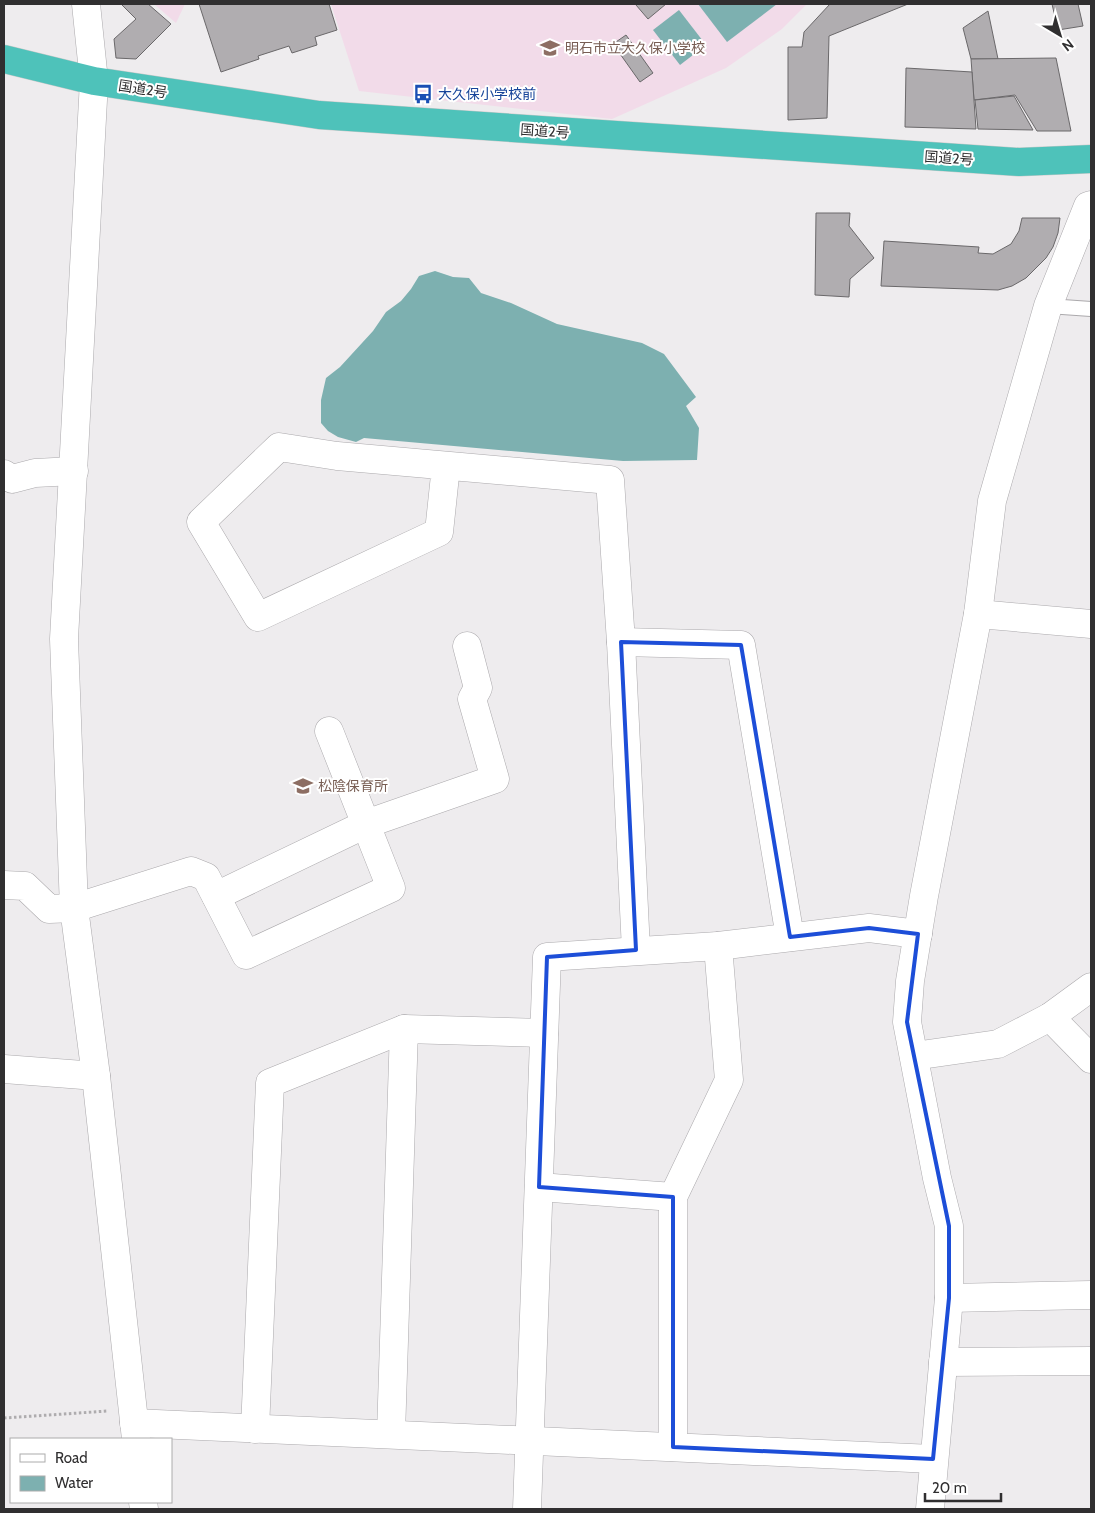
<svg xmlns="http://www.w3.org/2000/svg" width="1095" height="1513" font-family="Cabin,'Noto Sans JP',sans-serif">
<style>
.education{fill:#f2dbe9}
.water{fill:#7db0b0}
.building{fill:#b0adb0;stroke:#6a686a}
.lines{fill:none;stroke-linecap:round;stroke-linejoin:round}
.service-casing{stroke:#aba9ac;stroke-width:16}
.minor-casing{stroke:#aba9ac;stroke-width:29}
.trunk-casing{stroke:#c9c9c9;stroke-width:29}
.path{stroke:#aeacae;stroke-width:3;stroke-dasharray:2.5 2.5;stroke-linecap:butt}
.service{stroke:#fff;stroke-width:14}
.minor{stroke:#fff;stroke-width:28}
.trunk{stroke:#4ec2ba;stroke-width:28}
.marked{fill:none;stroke:#1d4ed8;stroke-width:4;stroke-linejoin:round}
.labels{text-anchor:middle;stroke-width:4;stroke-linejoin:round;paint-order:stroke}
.education-label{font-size:14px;fill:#785e54;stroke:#fff;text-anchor:start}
.street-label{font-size:14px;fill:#302f30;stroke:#fff}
.transit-label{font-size:14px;fill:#164399;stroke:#fff;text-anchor:start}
</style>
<rect width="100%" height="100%" fill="#eeecee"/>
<g class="education">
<polygon points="154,4 185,4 176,23"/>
<polygon points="331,4 807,4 782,29 726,68 612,119 359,91"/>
</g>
<g class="water">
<polygon points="698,4 777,4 727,42"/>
<polygon points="679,10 706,45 680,65 653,30"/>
<polygon points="435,271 453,277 469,278 481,293 511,303 557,324 642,343 664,354 696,397 686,406 699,428 697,460 623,461 364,438 356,442 338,437 328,431 321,423 321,400 326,378 340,367 373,331 386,312 401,301 411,289 419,276"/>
</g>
<g class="building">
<polygon points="121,4 148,4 171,24 136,59 116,58 114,39 136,19"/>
<polygon points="199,4 329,4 337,30 315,37 317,45 292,53 289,46 258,56 259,59 221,72"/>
<polygon points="637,4 666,4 648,19 636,5"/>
<polygon points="830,4 908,4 829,36 827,118 788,120 788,47 802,47 804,32"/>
<polygon points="1052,4 1078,4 1083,26 1058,30"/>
<polygon points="988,11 998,59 971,59 963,28"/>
<polygon points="626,35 653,73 640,82 613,44"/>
<polygon points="1056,58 1071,131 1037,131 1015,95 974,100 971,59"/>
<polygon points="906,68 972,72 976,129 905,127"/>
<polygon points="1014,96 1033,130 978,129 975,100"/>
<polygon points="816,213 850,213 849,226 874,258 850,279 849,297 815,295"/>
<polygon points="1022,218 1060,218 1058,233 1053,247 1046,258 1026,278 1012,286 998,290 881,286 884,241 979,247 978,253 993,254 1011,244 1019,231"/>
</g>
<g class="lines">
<defs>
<polyline id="service" points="1048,306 1091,309"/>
<g id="minor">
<polyline points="86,4 94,81 64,639 74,908 96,1076 136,1439"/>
<polyline points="446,466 439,532 258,617 201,522 279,447 337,456 610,480 621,642 636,950"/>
<polyline points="4,474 12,479 35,473 74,471"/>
<polyline points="978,614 1091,624"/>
<polyline points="621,642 741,645 790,937"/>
<polyline points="4,885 25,886 49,909 74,908 191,871 206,877 246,955 391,888 329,731"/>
<polyline points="216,896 366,824 495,779 472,699 478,688 467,646"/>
<polyline points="1050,1017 1091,1059"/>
<polyline points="914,1056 998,1044 1050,1017 1091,987"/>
<polyline points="4,1069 96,1076"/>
<polyline points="539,1187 673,1197"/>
<polyline points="949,1298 1091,1295"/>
<polyline points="943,1362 1091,1361"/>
<polyline points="134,1423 933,1459"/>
<polyline points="255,1429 270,1083 404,1029 544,1033"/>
<polyline points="391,1434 404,1029"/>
<polyline points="673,1447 673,1197 729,1080 718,946"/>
<polyline points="143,1502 144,1509"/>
<polyline points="527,1509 547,957 718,946 869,928 918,934"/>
<polyline points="930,1509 949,1298 949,1226 937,1178 907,1022 910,981 924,896 978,614 992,501 1048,306 1088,206 1091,205"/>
</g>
<polyline id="trunk" points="4,59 94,81 319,115 1019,162 1091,159"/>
</defs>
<use href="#service" class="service-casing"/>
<use href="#minor" class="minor-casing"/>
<use href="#trunk" class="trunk-casing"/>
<polyline class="path" points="4,1418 108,1411"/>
<use href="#service" class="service"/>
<use href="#minor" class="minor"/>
<use href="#trunk" class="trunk"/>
</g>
<path class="marked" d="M621,642L741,645L790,937L869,928L918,934L907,1022L949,1226V1298L933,1459L673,1447V1197L539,1187L547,957L636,950Z"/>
<defs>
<symbol id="school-bare" viewBox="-9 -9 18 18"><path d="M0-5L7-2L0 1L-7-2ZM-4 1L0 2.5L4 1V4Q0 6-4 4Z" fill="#8d6e63" stroke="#fff" stroke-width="2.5" paint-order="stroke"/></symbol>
<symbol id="bus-bare" viewBox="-9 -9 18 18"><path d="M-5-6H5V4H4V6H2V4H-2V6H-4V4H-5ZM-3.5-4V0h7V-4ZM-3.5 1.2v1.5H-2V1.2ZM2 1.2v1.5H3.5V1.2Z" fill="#1a4fb4" stroke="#fff" stroke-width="2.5" paint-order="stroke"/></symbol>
</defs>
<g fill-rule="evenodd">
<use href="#school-bare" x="536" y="34" width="28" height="28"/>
<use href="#bus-bare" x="409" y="80" width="28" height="28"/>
<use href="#school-bare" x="289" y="772" width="28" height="28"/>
</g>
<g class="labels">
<g class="education-label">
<text x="565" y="53">明石市立大久保小学校</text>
<text x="318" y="791">松陰保育所</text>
</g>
<g class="street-label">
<text transform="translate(143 89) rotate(9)" y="5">国道2号</text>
<text transform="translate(545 131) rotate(4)" y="5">国道2号</text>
<text transform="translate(949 158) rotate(4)" y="5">国道2号</text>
</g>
<g class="transit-label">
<text x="438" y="99">大久保小学校前</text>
</g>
</g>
<rect width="1095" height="1513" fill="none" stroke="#302f30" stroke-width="10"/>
<rect x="10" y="1438" width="162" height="65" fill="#ffffff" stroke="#acacac"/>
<rect x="20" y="1454" width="25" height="8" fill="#ffffff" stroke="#acacac"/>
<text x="55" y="1463" font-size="15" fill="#302f30">Road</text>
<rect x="20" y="1476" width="25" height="15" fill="#7db0b0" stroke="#acacac"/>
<text x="55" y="1488" font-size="15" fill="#302f30">Water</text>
<g transform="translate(1060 35) rotate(142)" stroke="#ffffff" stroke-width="4" paint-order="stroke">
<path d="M0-4L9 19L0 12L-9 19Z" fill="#302f30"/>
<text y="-8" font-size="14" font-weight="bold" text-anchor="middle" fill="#302f30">N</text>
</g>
<path d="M925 1493v8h76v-8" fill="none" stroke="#302f30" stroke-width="2.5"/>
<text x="932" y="1493" font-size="15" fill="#302f30" stroke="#ffffff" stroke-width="4" paint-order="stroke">20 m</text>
</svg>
